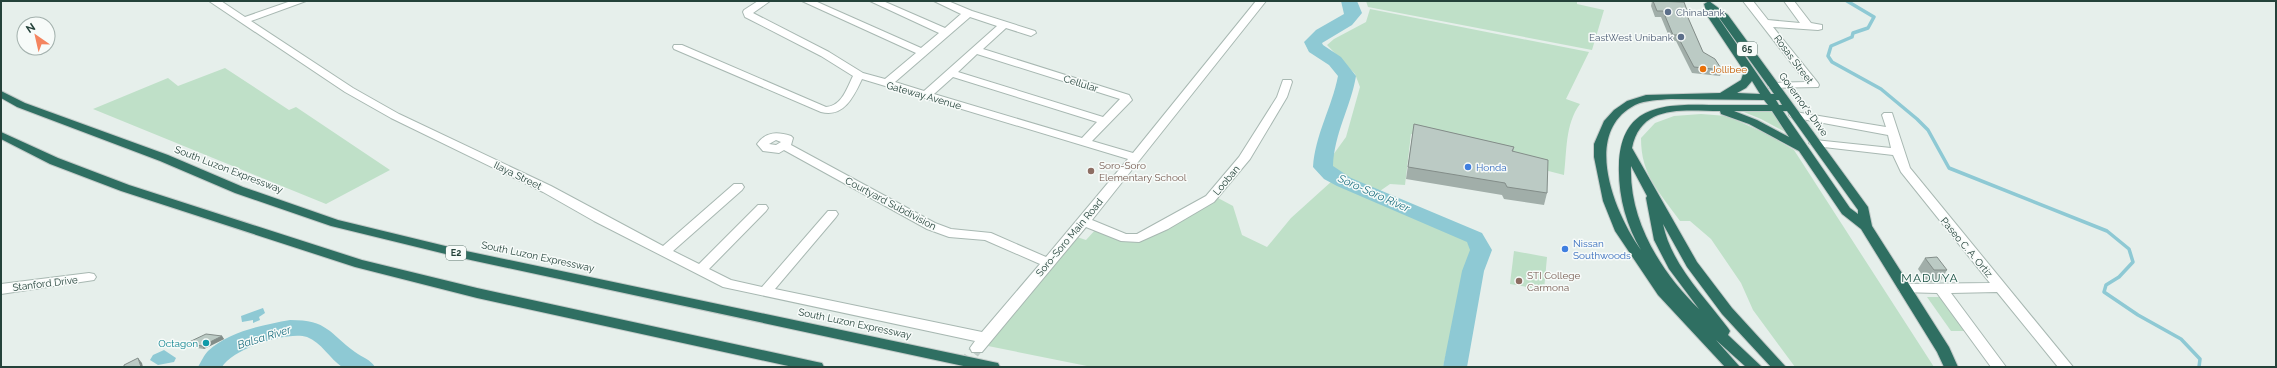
<svg xmlns="http://www.w3.org/2000/svg" width="2277" height="368" font-family="Raleway,sans-serif">
<style>
.green{fill:#bfe0c8}
.water{fill:#8ec9d4}
.lines{fill:none;stroke-linecap:round;stroke-linejoin:round}
.stream{stroke:#8ec9d4;stroke-width:3.5}
.river{fill:#8ec9d4;fill-rule:evenodd}
.minor-tunnel{stroke:#bfccc8;stroke-width:12;stroke-dasharray:12 6;stroke-linecap:butt}
.minor-casing{stroke:#a8b8b2;stroke-width:2}
.highway-casing{stroke:#c2cac8;stroke-width:2}
.minor{fill:#fff;fill-rule:evenodd}
.highway{fill:#2f6f62;fill-rule:evenodd}
.wall{fill:#a1aea9}
.shaded-wall{fill:#838d89}
.building{fill:#bbcac4;stroke:#838d89}
.service-dot{fill:#5c6f8a;stroke:#f7fbf9;stroke-width:1.5}
.food-dot{fill:#e8710a;stroke:#f7fbf9;stroke-width:1.5}
.shop-dot{fill:#3f7fe0;stroke:#f7fbf9;stroke-width:1.5}
.education-dot{fill:#8d6e63;stroke:#f7fbf9;stroke-width:1.5}
.culture-dot{fill:#0f9aa8;stroke:#f7fbf9;stroke-width:1.5}
.labels{text-anchor:middle;stroke-width:3;stroke-linejoin:round;paint-order:stroke}
.shield{fill:#f7fbf9;stroke:#637a73;stroke-width:1}
.shield-label{font-size:9px;font-weight:bold;fill:#24423a}
.service-label{font-size:10px;fill:#4e5e75;stroke:#f7fbf9;text-anchor:start}
.street-label{font-size:10px;fill:#24423a;stroke:#f7fbf9}
.food-label{font-size:10px;fill:#c56008;stroke:#f7fbf9;text-anchor:start}
.education-label{font-size:10px;fill:#785e54;stroke:#f7fbf9;text-anchor:start}
.shop-label{font-size:10px;fill:#366cbe;stroke:#f7fbf9;text-anchor:start}
.culture-label{font-size:10px;fill:#0d838f;stroke:#f7fbf9;text-anchor:end}
.water-label{font-size:11px;font-style:italic;fill:#1c6f80;stroke:#f7fbf9}
.quarter-label{font-size:12px;letter-spacing:1px;fill:#1f5548;stroke:#f7fbf9}
</style>
<rect width="100%" height="100%" fill="#e6efeb"/>
<g class="green">
<polygon points="1366,1 1577,1 1577,4 1604,10 1592,50 1368,7"/>
<path d="M1370,9L1589,52L1566,99L1580,104C1565,124 1567,151 1564,175L1513,162L1515,157L1411,134L1405,185L1390,184L1380,191L1343,176L1332,167L1333,155L1346,137L1360,87L1355,74L1327,45L1334,39L1366,22Z"/>
<polygon points="225,68 289,110 296,107 390,170 326,204 93,109 168,78 178,86"/>
<polygon points="1739,110 1775,111 1791,135 1761,119"/>
<path d="M1701,114L1727,116L1769,135L1794,150L1934,367H1795L1753,310L1741,283L1711,239L1690,221H1680C1659,191 1641,176 1641,138L1655,123L1674,116Z"/>
<polygon points="1332,181 1472,243 1443,367 1092,367 988,346 1074,236 1086,240 1097,228 1126,240 1179,220 1218,198 1233,206 1242,235 1267,247 1291,218"/>
<polygon points="1514,251 1547,257 1544,290 1510,284"/>
<polygon points="1927,297 1944,297 1969,331 1951,331"/>
</g>
<g class="water">
<polygon points="263,308 265,313 259,317 260,320 253,323 253,320 242,322 241,316"/>
<polygon points="164,350 176,358 174,362 158,365 150,360 153,355"/>
</g>
<g class="lines">
<polyline class="stream" points="1847,1 1874,17 1868,28 1853,33 1852,37 1831,46 1828,56 1832,62 1881,89 1917,119 1928,130 1949,168 2107,231 2129,249 2133,262 2119,277 2106,285 2104,292 2138,315 2181,339 2200,359 2199,367"/>
<g class="river">
<path d="M1341,1H1357L1362,13L1352,25L1322,43L1323,45L1341,57L1356,76C1351,106 1334,134 1333,166L1351,178L1482,233L1492,250L1484,271L1467,367H1443L1462,271L1470,250L1467,242L1337,186L1324,179L1313,167C1315,135 1332,107 1338,76L1329,65L1309,52L1304,42L1316,30L1344,14Z"/>
<path d="M290,320C328,320 329,333 355,352C363,358 370,359 375,367H342C330,359 321,342 307,337C287,331 232,349 222,367H198C201,362 204,355 208,351C229,331 263,325 290,320Z"/>
</g>
<polyline class="minor-tunnel" points="962,367 977,348"/>
<defs>
<g id="minor">
<path d="M209,1H221L245,17L291,1H306L251,21L353,88L399,114L551,186L663,246L734,184H742L744,187L742,190L673,251L699,264L758,205H766L768,208L766,211L709,269L731,280L762,287L828,211H836L838,214L836,217L775,289L982,332L1040,264L985,240L949,237L927,229L784,150L779,153L763,151L757,144C766,131 778,132 791,136L793,138L791,145L935,223L951,229L991,233L1046,257L1128,159L862,79C854,96 844,118 821,112L674,49L673,47L674,45H682L826,107C842,106 847,88 853,76L821,56L745,17L743,12L744,10L758,1H770L753,13L829,52L863,73L885,79L916,53L802,1H815L921,48L939,33L870,1H883L945,28L961,14L934,1H948L972,11L1035,31L1036,33L1031,36L1006,28L983,49L1129,95L1132,100L1130,102L1092,141L1133,153L1256,1H1266L1092,220L1126,234H1137L1206,196L1239,157L1277,97L1283,80H1291L1292,82L1287,97L1250,159L1214,202L1168,229L1139,242L1121,241L1086,227L982,352H972L970,348L975,341L723,287L594,221L543,192L391,118L345,92ZM970,17L997,26L924,91L895,82ZM977,54L1120,99L1103,117L958,72ZM953,77L1097,122L1082,138L934,94ZM776,140L781,142L776,145L769,144Z"/>
<polygon points="1743,1 1753,1 1768,20 1800,23 1784,1 1794,1 1811,23 1822,25 1822,29 1818,30 1773,27 1818,83 1819,85 1818,87 1769,88 1768,86 1773,83 1806,82"/>
<polygon points="1795,112 1886,127 1882,115 1884,113 1892,113 1910,168 2073,367 2058,367 1997,292 1951,293 2006,367 1991,367 1937,293 1900,292 1898,289 1900,286 1905,284 1990,283 1901,172 1893,155 1815,146 1809,143 1815,140 1891,148 1888,135 1791,117 1789,115 1791,113"/>
<polygon points="89,273 94,274 96,277 94,280 1,294 1,284"/>
</g>
<g id="highway">
<path d="M1709,1L1728,15L1868,207L1872,226L1949,347L1958,367H1944L1937,352L1861,229L1842,214L1799,151L1749,124L1721,114L1720,111C1685,111 1641,103 1632,148L1697,262L1732,308L1786,367H1771L1722,314L1687,267L1663,224C1671,264 1704,296 1728,328L1730,331L1728,335L1762,367H1746L1716,340L1740,367H1725L1658,295L1615,231L1603,201L1594,157V144L1604,121L1614,110L1627,101L1646,95L1720,93L1741,80L1744,71L1708,17L1704,4ZM1718,17L1720,19L1774,94H1771ZM1752,81L1760,94L1737,93L1746,88ZM1671,99L1764,100L1768,105C1748,105 1729,105 1709,105C1661,104 1621,106 1619,165C1618,195 1626,225 1641,250C1615,214 1581,133 1635,105C1646,100 1659,100 1671,99ZM1776,100H1779L1782,105H1779ZM1734,111H1772L1789,137L1757,120ZM1783,111H1787L1858,210V214L1850,208ZM1631,166L1647,196L1646,198L1654,240L1669,269L1699,309C1661,272 1629,221 1631,166Z"/>
<polygon points="1,91 25,103 168,155 243,187 338,220 466,251 993,362 998,363 1000,367 968,367 466,259 331,226 235,193 160,161 17,107 1,98"/>
<polygon points="1,132 58,158 129,185 362,260 477,288 817,362 822,363 824,367 793,367 477,298 355,267 121,191 50,164 1,139"/>
</g>
</defs>
<use href="#minor" class="minor-casing"/>
<use href="#highway" class="highway-casing"/>
<use href="#minor" class="minor"/>
<use href="#highway" class="highway"/>
</g>
<g class="wall">
<polygon points="1652,1 1666,1 1688,13 1687,16 1703,52 1722,70 1720,76 1692,73 1676,41 1671,41 1661,17 1655,17 1651,6"/>
<polygon points="1414,124 1514,147 1513,152 1547,193 1544,205 1504,199 1502,195 1406,179"/>
<polygon points="1925,258 1947,270 1940,282 1927,282 1918,269"/>
<polygon points="222,336 224,339 204,349 189,347 187,343"/>
</g>
<g class="shaded-wall">
<polygon points="222,336 224,339 204,349 202,346"/>
<polygon points="138,358 142,363 143,367 141,367"/>
</g>
<g class="building">
<polygon points="1653,1 1684,2 1688,13 1686,13 1703,52 1715,59 1722,70 1694,67 1677,35 1673,35 1663,11 1657,11"/>
<polygon points="1414,124 1514,147 1512,151 1548,160 1547,193 1507,187 1505,183 1408,167"/>
<polygon points="1937,257 1947,270 1934,270 1925,258"/>
<polygon points="206,334 222,336 202,346 187,343"/>
<polygon points="138,358 141,367 124,367 124,365"/>
</g>
<g class="service-dot">
<circle cx="1668" cy="12" r="4"/>
<circle cx="1681" cy="37" r="4"/>
</g>
<circle class="food-dot" cx="1703" cy="69" r="4"/>
<g class="shop-dot">
<circle cx="1468" cy="167" r="4"/>
<circle cx="1565" cy="249" r="4"/>
</g>
<g class="education-dot">
<circle cx="1091" cy="171" r="4"/>
<circle cx="1519" cy="281" r="4"/>
</g>
<circle class="culture-dot" cx="206" cy="343" r="4"/>
<g class="labels">
<g class="shield">
<rect x="1737" y="42" width="20" height="14" rx="3"/>
<rect x="446" y="246" width="20" height="14" rx="3"/>
</g>
<g class="shield-label">
<text x="1747" y="52">65</text>
<text x="456" y="256">E2</text>
</g>
<g class="service-label">
<text x="1676" y="16">Chinabank</text>
<text x="1673" y="41" text-anchor="end">EastWest Unibank</text>
</g>
<g class="street-label">
<text transform="translate(1794 59) rotate(53)" y="4">Rosas Street</text>
<text transform="translate(1081 83) rotate(17)" y="4">Cellular</text>
<text transform="translate(924 95) rotate(16)" y="4">Gateway Avenue</text>
<text transform="translate(1804 104) rotate(54)" y="4">Governor's Drive</text>
<text transform="translate(229 169) rotate(21)" y="4">South Luzon Expressway</text>
<text transform="translate(518 175) rotate(26)" y="4">Ilaya Street</text>
<text transform="translate(1226 180) rotate(-50)" y="4">Looban</text>
<text transform="translate(891 203) rotate(28)" y="4">Courtyard Subdivision</text>
<text transform="translate(1069 237) rotate(-50)" y="4">Soro-Soro Main Road</text>
<text transform="translate(1967 247) rotate(50)" y="4">Paseo C. A. Ortiz</text>
<text transform="translate(538 256) rotate(12)" y="4">South Luzon Expressway</text>
<text transform="translate(45 283) rotate(-7)" y="4">Stanford Drive</text>
<text transform="translate(855 323) rotate(12)" y="4">South Luzon Expressway</text>
</g>
<g class="food-label">
<text x="1711" y="73">Jollibee</text>
</g>
<g class="education-label">
<text x="1099" y="169">Soro-Soro<tspan x="1099" dy="12">Elementary School</tspan></text>
<text x="1527" y="279">STI College<tspan x="1527" dy="12">Carmona</tspan></text>
</g>
<g class="shop-label">
<text x="1476" y="171">Honda</text>
<text x="1573" y="247">Nissan<tspan x="1573" dy="12">Southwoods</tspan></text>
</g>
<g class="culture-label">
<text x="198" y="347">Octagon</text>
</g>
<g class="water-label">
<text transform="translate(1374 193) rotate(24)" y="4">Soro-Soro River</text>
<text transform="translate(264 337) rotate(-17)" y="4">Balsa River</text>
</g>
<g class="quarter-label">
<text x="1930" y="282">MADUYA</text>
</g>
</g>
<rect width="2277" height="368" fill="none" stroke="#24423a" stroke-width="4"/>
<g transform="translate(36 36) rotate(326)"><circle r="19" fill="#f7fbf9" stroke="#a3b1ad"/>
<path d="M0-3L7 15L0 10L-7 15Z" fill="#f4845f"/>
<text y="-6" font-size="11" font-weight="bold" text-anchor="middle" fill="#24423a">N</text>
</g>
</svg>
